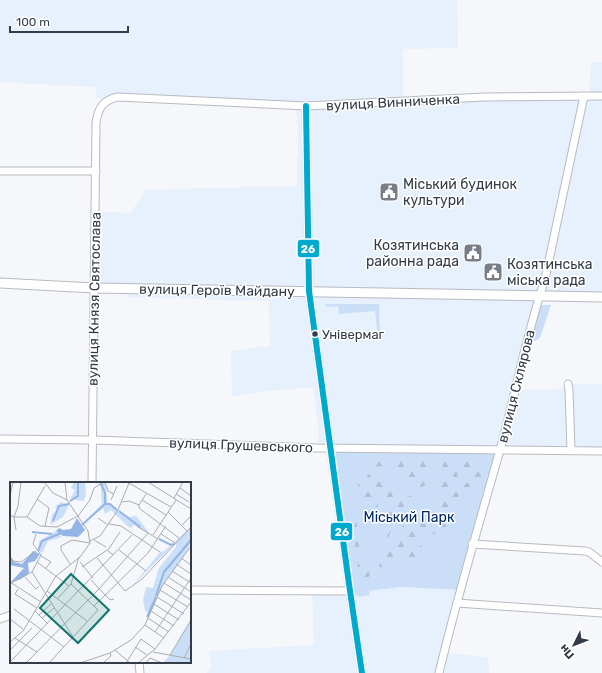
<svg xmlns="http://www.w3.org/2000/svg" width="602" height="673" font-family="Rubik,sans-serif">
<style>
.built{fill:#e7f0fd}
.green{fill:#cbdef8}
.forest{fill:url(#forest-firs)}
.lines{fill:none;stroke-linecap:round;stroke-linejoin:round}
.minor-casing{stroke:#b7bbc1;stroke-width:9}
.tertiary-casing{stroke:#b7bbc1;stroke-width:11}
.minor{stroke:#fefefe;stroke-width:7}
.tertiary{stroke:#fefefe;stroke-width:9}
.bus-1-casing{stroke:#fff;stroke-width:9}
.bus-1{stroke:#00a9ce;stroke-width:6}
.bus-dot{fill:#343c47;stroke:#fff;stroke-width:1.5}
.labels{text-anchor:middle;stroke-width:3;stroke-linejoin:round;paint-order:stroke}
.bus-label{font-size:13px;fill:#343c47;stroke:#fff;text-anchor:start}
.street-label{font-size:14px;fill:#343c47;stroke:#fff}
.poi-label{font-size:14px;fill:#343c47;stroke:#fff;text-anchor:start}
.park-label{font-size:14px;fill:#002863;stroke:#fff}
.inset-river{fill:none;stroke:#94b5e5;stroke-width:2}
.inset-road{fill:none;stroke:#a8acb2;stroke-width:1}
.view{fill:#0f766e;fill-opacity:0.15;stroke:#0f766e;stroke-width:2}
.inset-edge{fill:none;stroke:#343c47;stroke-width:2}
.line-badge{stroke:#fff;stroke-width:1.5}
.badge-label{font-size:11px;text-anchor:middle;font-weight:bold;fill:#fff}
</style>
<defs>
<pattern id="forest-firs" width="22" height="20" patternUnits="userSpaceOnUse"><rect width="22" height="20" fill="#cbdef8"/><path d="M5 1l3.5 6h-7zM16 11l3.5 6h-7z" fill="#afbfd6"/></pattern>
</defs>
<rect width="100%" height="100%" fill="#f5f7fa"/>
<g class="built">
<polygon points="0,0 457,0 458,48 403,49 403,101 589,95 591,62 602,62 602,296 540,295 516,390 562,389 568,384 602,384 602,451 317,448 319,433 313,387 258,392 232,397 231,351 270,346 269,301 128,297 127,288 94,288 95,212 131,213 145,190 297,186 298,134 296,106 171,99 96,98 96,87 0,82"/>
<polygon points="401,587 460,590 444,652 488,658 489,673 207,673 207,671 211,668 209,651 314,645 312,591 369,591"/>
</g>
<g class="green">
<polygon points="326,304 379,304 380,336 378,336 375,311 339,314 338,306 326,307"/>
<polygon points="537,305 551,305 540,338 535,341 528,341"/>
<polygon points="330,448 500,449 460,590 401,587 369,591 370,595 359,597 350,591"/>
</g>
<g class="forest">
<path d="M363,457L425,458C432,465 428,476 426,485L419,488C413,482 390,472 381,466L377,467L362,461L361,458Z"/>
<path d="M448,459H474L478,460L479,464C474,470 469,473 461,471L457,473L459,481C455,488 449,493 441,492L438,488L443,463Z"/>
<path d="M484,468L485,471C480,486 482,495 463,493L458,497L454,521L457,528L466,532L468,536L465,540L462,539L440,511L438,507L444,497L466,484L480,470Z"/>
<path d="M368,474L411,496L415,499L420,508C417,515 405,518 399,523C393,527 390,533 387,539L385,538L382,505L380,498L367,476Z"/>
<polygon points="359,477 362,477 376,501 378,506 378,520 374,523 364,524 361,521 361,518 363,515 357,478"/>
<path d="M435,511L447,527L446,531C421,533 404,553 386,569L382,570L379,568C379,563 383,559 385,554C394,532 409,512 435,511Z"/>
<path d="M354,519L356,520C358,528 358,554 363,558C365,559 370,561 372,562L373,566L366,584L362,585L360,583L352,521Z"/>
<polygon points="418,546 422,546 424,561 422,562 413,560 408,555 410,552"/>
</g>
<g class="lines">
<defs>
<g id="minor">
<polyline points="306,106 309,291 349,584 362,673"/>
<polyline points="0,171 96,171"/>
<polyline points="568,384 569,390 571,450"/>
<polyline points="0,439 93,440 317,448 602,451"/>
<path d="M92,483L96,123C98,108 103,100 118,97L306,106L484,97L602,96"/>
<polyline points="472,544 585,551 589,552 602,562"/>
<polyline points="190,590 350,591"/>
<polyline points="457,603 602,613"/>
<polyline points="0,619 11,615"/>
<polyline points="139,662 140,673"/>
<path d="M439,673C457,598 479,524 500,450C516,393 526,335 545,279L584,96"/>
</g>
<polyline id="tertiary" points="0,283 94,288 602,297"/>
</defs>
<use href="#minor" class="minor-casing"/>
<use href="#tertiary" class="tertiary-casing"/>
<use href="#minor" class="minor"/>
<use href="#tertiary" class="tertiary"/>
<defs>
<polyline id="bus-1" points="306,106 309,291 349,584 362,673"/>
</defs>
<use href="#bus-1" class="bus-1-casing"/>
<use href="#bus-1" class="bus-1"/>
</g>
<defs>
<symbol id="civic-square" viewBox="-11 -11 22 22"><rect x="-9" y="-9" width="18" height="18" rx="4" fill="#787d86" stroke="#fff"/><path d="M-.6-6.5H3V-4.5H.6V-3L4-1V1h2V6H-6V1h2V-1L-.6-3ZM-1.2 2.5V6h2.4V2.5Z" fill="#fff"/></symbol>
</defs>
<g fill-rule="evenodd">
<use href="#civic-square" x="378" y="181" width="22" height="22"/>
<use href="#civic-square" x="462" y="242" width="22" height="22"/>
<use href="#civic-square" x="482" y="261" width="22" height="22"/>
</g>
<circle class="bus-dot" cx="315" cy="334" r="3.5"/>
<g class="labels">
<g class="bus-label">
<text x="322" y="339">Універмаг</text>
</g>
<g class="street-label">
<text transform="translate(393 102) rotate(-3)" y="5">вулиця Винниченка</text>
<text transform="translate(217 290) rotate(1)" y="5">вулиця Героїв Майдану</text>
<text transform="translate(94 299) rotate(-89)" y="5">вулиця Князя Святослава</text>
<text transform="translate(516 386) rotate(-76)" y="5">вулиця Склярова</text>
<text transform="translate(241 445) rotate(2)" y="5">вулиця Грушевського</text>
</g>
<g class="poi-label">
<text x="403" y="189">Міський будинок<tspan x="403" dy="16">культури</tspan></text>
<text x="459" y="250" text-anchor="end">Козятинська<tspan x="459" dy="16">районна рада</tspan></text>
<text x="507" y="269">Козятинська<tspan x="507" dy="16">міська рада</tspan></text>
</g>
<g class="park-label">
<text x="409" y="522">Міський Парк</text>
</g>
</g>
<g transform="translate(10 482)">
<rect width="181" height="181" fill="#f5f7fa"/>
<path d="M64,0H75L76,14L73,19L62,17L53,35L40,43L42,33L47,27L45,25L51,20L58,22L65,8L61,6ZM86,0H95L98,21L119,35L126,34L140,52L124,43L120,46L101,28L95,32L93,26L72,42L92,22L91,4ZM181,45V53L154,82L147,101L152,104L140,131L135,129L133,118L136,105L143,106L149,86L166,65V60L123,103L151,69L153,70ZM181,138V181H153L160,173Z" fill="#cbdef8"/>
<path d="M181,53L178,68L152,104L147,101L154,82Z" fill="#cbdef8"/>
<path d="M65,0L72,2L71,18L66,16ZM94,1L95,21L100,22L107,29L98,26L95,30V24L88,27L92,22L91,3ZM109,29L118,36L126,37L134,47L122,41L118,44L106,33ZM46,49L52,55L38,59L32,71L28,69L29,59Z" fill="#cbdef8"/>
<path d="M67,36L75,48L68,55L53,54L46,49L49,46L53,48L61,47ZM23,69L30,72L25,79L18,81L19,91L11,97L0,101L14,86L0,83V75L4,80L12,82Z" fill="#94b5e5"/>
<path class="inset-river" d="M60,19L68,14V0M95,22H100L107,28M109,29L130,45M43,39L49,24L59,22M72,43L95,22V11L91,2M22,50L42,52M149,57L161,63L164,62M28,69L32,59L51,51M146,114L154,90L181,58M137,135L146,115"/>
<path class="inset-road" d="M34,0L43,11L57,18M95,0L98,9L104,12M117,0L161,25M138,0L181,27M35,4L17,35L30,44L47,45L68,34L80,18L84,6L94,0M170,6L181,14M166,12L179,20M0,14L3,0M164,16L173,0M27,17L39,26L35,44M101,18L107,4M132,18L156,33M112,20L119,19L129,23V26L169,56M129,23L136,12M158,30L177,49M0,33L4,35L8,24L11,0M4,35H18M4,35L6,48M88,36L98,43M99,42L111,44L150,70M172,43L181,34M128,45L148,57M26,52L23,62L31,73L22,90L63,155M151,52L165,61M143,53L166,18M84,58L96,65M80,59L90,54L108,28L119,1M98,68L110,50M109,68L136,89M0,74L3,79L11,80L26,69M31,74L41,80L35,87M87,76L115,109L132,97L181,45M171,76L181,83M27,80L59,104M70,80L83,96M60,82L51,68V64L62,58L80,61M166,82L181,92M72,85L97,68L103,73M162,89L181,101M15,95L26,107L29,104M158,95L181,110M81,98L100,118L104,117M0,100L31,120M1,101L22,90M154,101L181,118M8,107L5,112L27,126M150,108L178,125M37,109L77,139M147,115L174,132M48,116L61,102L69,75M144,122L169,138M84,124L138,71L156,44M4,127L54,165M25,129L38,142M141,129L164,144M29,133L41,122M32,136L44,126M138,136L159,150M0,137L13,147M135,143L154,156M145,150L181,96M5,156L27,170M0,160L13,149L46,94L70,75L80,61L78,49L57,18L55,0M125,165L137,173M0,168L22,146M105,168L120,181M143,170L181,177M160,173L181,138M174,176L181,162M0,180L122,53M16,181L89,107L138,51M39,181L88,128L61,102M70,181L100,171M93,181L101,174L100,171L121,158L135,143L152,104L181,64M116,181L131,157L145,167M128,181L145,167L181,120M136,181L140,176L152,181"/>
<path class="view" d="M61,92L99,128L68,161L30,126Z"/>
<rect width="181" height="181" class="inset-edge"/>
</g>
<g class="line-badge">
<rect x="297" y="239" width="23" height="19" rx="4" fill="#00a9ce"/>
<rect x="330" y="522" width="23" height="19" rx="4" fill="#00a9ce"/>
</g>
<g class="badge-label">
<text x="308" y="253">26</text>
<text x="342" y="536">26</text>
</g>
<g transform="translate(574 645) rotate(227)" stroke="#ffffff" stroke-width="3" paint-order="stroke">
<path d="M0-3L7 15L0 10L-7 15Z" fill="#343c47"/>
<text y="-6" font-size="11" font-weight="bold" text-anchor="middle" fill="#343c47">Пн</text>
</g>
<path d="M10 26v6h118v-6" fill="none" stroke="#343c47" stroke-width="2"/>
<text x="16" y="26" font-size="12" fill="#343c47" stroke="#ffffff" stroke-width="3" paint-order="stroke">100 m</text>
</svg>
